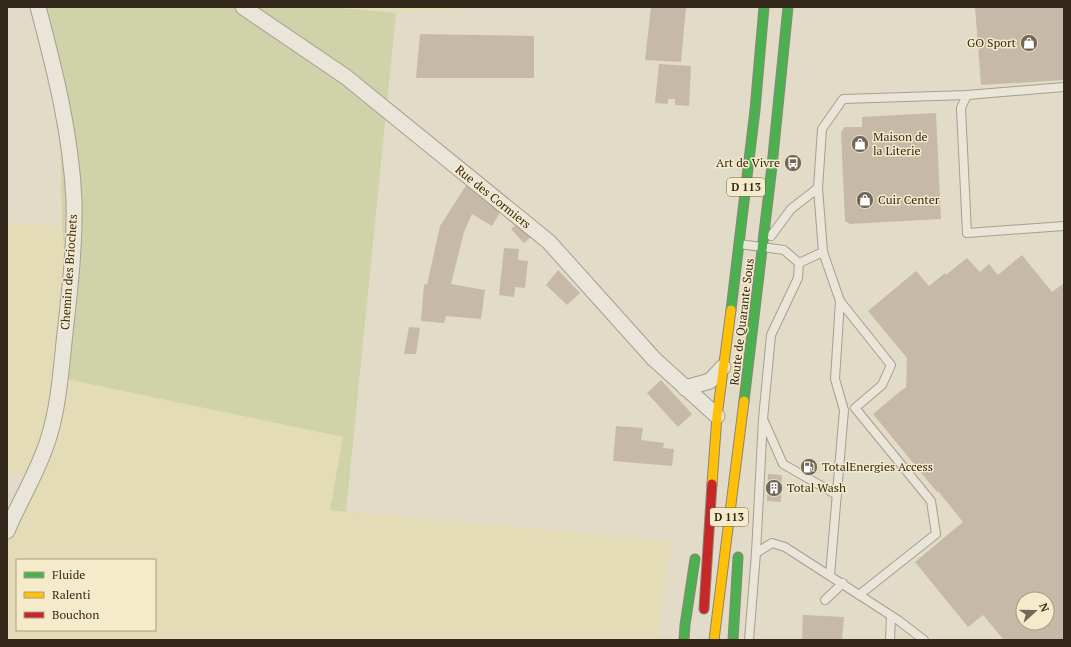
<svg xmlns="http://www.w3.org/2000/svg" width="1071" height="647" font-family="'PT Serif',serif">
<style>
.farmland{fill:#e3dcb6;fill-rule:evenodd}
.green{fill:#d0d2a9}
.building{fill:#c6b9a8;fill-rule:evenodd}
.lines{fill:none;stroke-linecap:round;stroke-linejoin:round}
.lane-casing{stroke:#a69f91;stroke-width:10}
.street-casing{stroke:#a69f91;stroke-width:17}
.fast-casing{stroke:#8c8578;stroke-width:11}
.slow-casing{stroke:#8c8578;stroke-width:11}
.jam-casing{stroke:#8c8578;stroke-width:11}
.lane{stroke:#eae5d9;stroke-width:8}
.street{stroke:#eae5d9;stroke-width:15}
.fast{stroke:#4caf50;stroke-width:9}
.slow{stroke:#ffc107;stroke-width:9}
.jam{stroke:#c62828;stroke-width:9}
.labels{text-anchor:middle;stroke-width:3;stroke-linejoin:round;paint-order:stroke}
.shield{fill:#f5ebcb;stroke:#6e624f;stroke-width:1}
.shield-label{font-size:11px;font-weight:bold;fill:#34281a}
.poi-label{font-size:12px;fill:#34281a;stroke:#f5ebcb;text-anchor:start}
.street-label{font-size:12px;fill:#34281a;stroke:#f5ebcb}
</style>
<rect width="100%" height="100%" fill="#e2dbc7"/>
<g class="farmland">
<polygon points="330,7 479,7 396,13"/>
<path d="M7,223L62,226L66,267L57,377L343,437L330,510L672,541L661,613L658,640H7V547L16,492L50,471L7,473ZM17,560H155V630H17Z"/>
</g>
<polygon class="green" points="36,7 330,7 396,13 346,512 330,510 343,437 57,377 66,267 62,226 60,104"/>
<g class="building">
<polygon points="651,7 686,7 681,62 645,60"/>
<polygon points="975,7 1064,7 1064,80 981,85"/>
<polygon points="420,34 534,36 534,78 416,78"/>
<polygon points="659,64 691,66 689,106 675,105 675,99 668,99 668,104 655,103"/>
<polygon points="936,113 941,219 850,224 845,221 841,132 845,127 862,127 862,117"/>
<polygon points="467,184 502,209 492,226 472,214 464,232 451,284 485,290 481,319 446,316 444,323 421,321 424,284 427,285 440,226"/>
<polygon points="518,223 532,236 524,243 511,229"/>
<polygon points="504,248 519,249 518,260 528,261 525,288 515,287 514,297 499,295"/>
<path d="M1022,255L1052,292L1064,283V640H1004L983,615L968,627L915,562L963,522L938,491L937,492L873,414L903,389L906,388L907,358L868,311L916,271L929,286L945,273L946,275L967,258L980,272L989,264L998,275ZM1023,599H1047V623H1023Z"/>
<polygon points="558,270 580,293 567,305 546,285"/>
<polygon points="409,327 420,328 416,354 404,354"/>
<polygon points="661,380 692,414 678,427 647,393"/>
<polygon points="616,426 643,428 641,440 664,443 663,448 674,449 672,466 613,461"/>
<polygon points="768,474 782,475 781,502 767,501"/>
<polygon points="803,615 844,617 842,640 802,640"/>
</g>
<g class="lines">
<defs>
<g id="lane">
<polyline points="967,95 961,108 967,233 1064,226"/>
<polyline points="771,236 791,209 818,188"/>
<polyline points="739,244 784,250 799,263 798,278 771,335 763,419 756,553 749,640"/>
<polyline points="799,263 823,252"/>
<polyline points="840,301 891,365 882,385 855,408 931,501 936,534 859,595"/>
<polyline points="764,421 783,464 837,495"/>
<polyline points="756,553 772,543 785,547 898,620 924,640"/>
<polyline points="830,575 844,410 835,379 840,301 823,252 818,188 822,129 843,99 967,95 1064,87"/>
<polyline points="825,600 843,583"/>
<polyline points="890,640 891,616"/>
</g>
<g id="street">
<polyline points="243,7 346,77 549,242 654,359 717,416"/>
<polyline points="685,388 710,381 723,367"/>
<path d="M7,531C20,500 38,472 48,440C59,406 61,369 65,333C70,289 75,245 74,200C71,134 55,71 38,7"/>
</g>
<g id="fast">
<polyline points="731,310 755,110 764,7"/>
<polyline points="744,401 772,166 788,7"/>
<polyline points="684,640 685,625 695,559"/>
<polyline points="733,640 738,557"/>
</g>
<g id="slow">
<polyline points="712,484 717,416 731,310"/>
<polyline points="714,640 744,401"/>
</g>
<polyline id="jam" points="704,609 712,484"/>
</defs>
<use href="#lane" class="lane-casing"/>
<use href="#street" class="street-casing"/>
<use href="#fast" class="fast-casing"/>
<use href="#slow" class="slow-casing"/>
<use href="#jam" class="jam-casing"/>
<use href="#lane" class="lane"/>
<use href="#street" class="street"/>
<use href="#fast" class="fast"/>
<use href="#slow" class="slow"/>
<use href="#jam" class="jam"/>
</g>
<defs>
<symbol id="shop-disc" viewBox="-11 -11 22 22"><circle r="9.5" fill="#716757" stroke="#f5ebcb"/><path d="M-5-2.5h2.3a2.7 3.5 0 0 1 5.4 0H5L5.5 6h-11ZM-1.5-2.5h3a1.5 2.3 0 0 0-3 0Z" fill="#fff"/></symbol>
<symbol id="bus-disc" viewBox="-11 -11 22 22"><circle r="9.5" fill="#716757" stroke="#f5ebcb"/><path d="M-5-6H5V4H4V6H2V4H-2V6H-4V4H-5ZM-3.5-4V0h7V-4ZM-3.5 1.2v1.5H-2V1.2ZM2 1.2v1.5H3.5V1.2Z" fill="#fff"/></symbol>
<symbol id="fuel-disc" viewBox="-11 -11 22 22"><circle r="9.5" fill="#716757" stroke="#f5ebcb"/><path d="M-5.5-6h7V0h2V4h1.3V-2.5L3-4.5l.8-.8L6-3V5H2.5V1h-1V6h-7ZM-4.2-4.7v3.2H.2V-4.7Z" fill="#fff"/></symbol>
<symbol id="building-disc" viewBox="-11 -11 22 22"><circle r="9.5" fill="#716757" stroke="#f5ebcb"/><path d="M-4-6H4V6H1V3H-1V6H-4ZM-2.5-4.3h1.7v1.8h-1.7ZM.8-4.3h1.7v1.8H.8ZM-2.5-1h1.7V.8h-1.7ZM.8-1h1.7V.8H.8Z" fill="#fff"/></symbol>
</defs>
<g fill-rule="evenodd">
<use href="#shop-disc" x="1019" y="33" width="20" height="20"/>
<use href="#shop-disc" x="850" y="134" width="20" height="20"/>
<use href="#bus-disc" x="783" y="153" width="20" height="20"/>
<use href="#shop-disc" x="855" y="190" width="20" height="20"/>
<use href="#fuel-disc" x="799" y="457" width="20" height="20"/>
<use href="#building-disc" x="764" y="478" width="20" height="20"/>
</g>
<g class="labels">
<g class="shield">
<rect x="727" y="178" width="38" height="18" rx="3"/>
<rect x="710" y="508" width="38" height="18" rx="3"/>
</g>
<g class="shield-label">
<text x="746" y="191">D 113</text>
<text x="729" y="521">D 113</text>
</g>
<g class="poi-label">
<text x="1016" y="47" text-anchor="end">GO Sport</text>
<text x="873" y="141">Maison de<tspan x="873" dy="14">la Literie</tspan></text>
<text x="780" y="167" text-anchor="end">Art de Vivre</text>
<text x="878" y="204">Cuir Center</text>
<text x="822" y="471">TotalEnergies Access</text>
<text x="787" y="492">Total Wash</text>
</g>
<g class="street-label">
<text transform="translate(493 197) rotate(39)" y="4">Rue des Cormiers</text>
<text transform="translate(69 272) rotate(-86)" y="4">Chemin des Briochets</text>
<text transform="translate(742 322) rotate(-83)" y="4">Route de Quarante Sous</text>
</g>
</g>
<rect width="1071" height="647" fill="none" stroke="#34281a" stroke-width="16"/>
<rect x="16" y="559" width="140" height="72" fill="#f5ebcb" stroke="#a89d84"/>
<rect x="24" y="572" width="20" height="6" fill="#4caf50" stroke="#a89d84"/>
<text x="52" y="579" font-size="12" fill="#34281a">Fluide</text>
<rect x="24" y="592" width="20" height="6" fill="#ffc107" stroke="#a89d84"/>
<text x="52" y="599" font-size="12" fill="#34281a">Ralenti</text>
<rect x="24" y="612" width="20" height="6" fill="#c62828" stroke="#a89d84"/>
<text x="52" y="619" font-size="12" fill="#34281a">Bouchon</text>
<g transform="translate(1035 611) rotate(69)"><circle r="19" fill="#f5ebcb" stroke="#a89d84"/>
<path d="M0-3L7 15L0 10L-7 15Z" fill="#716757"/>
<text y="-6" font-size="11" font-weight="bold" text-anchor="middle" fill="#34281a">N</text>
</g>
</svg>
